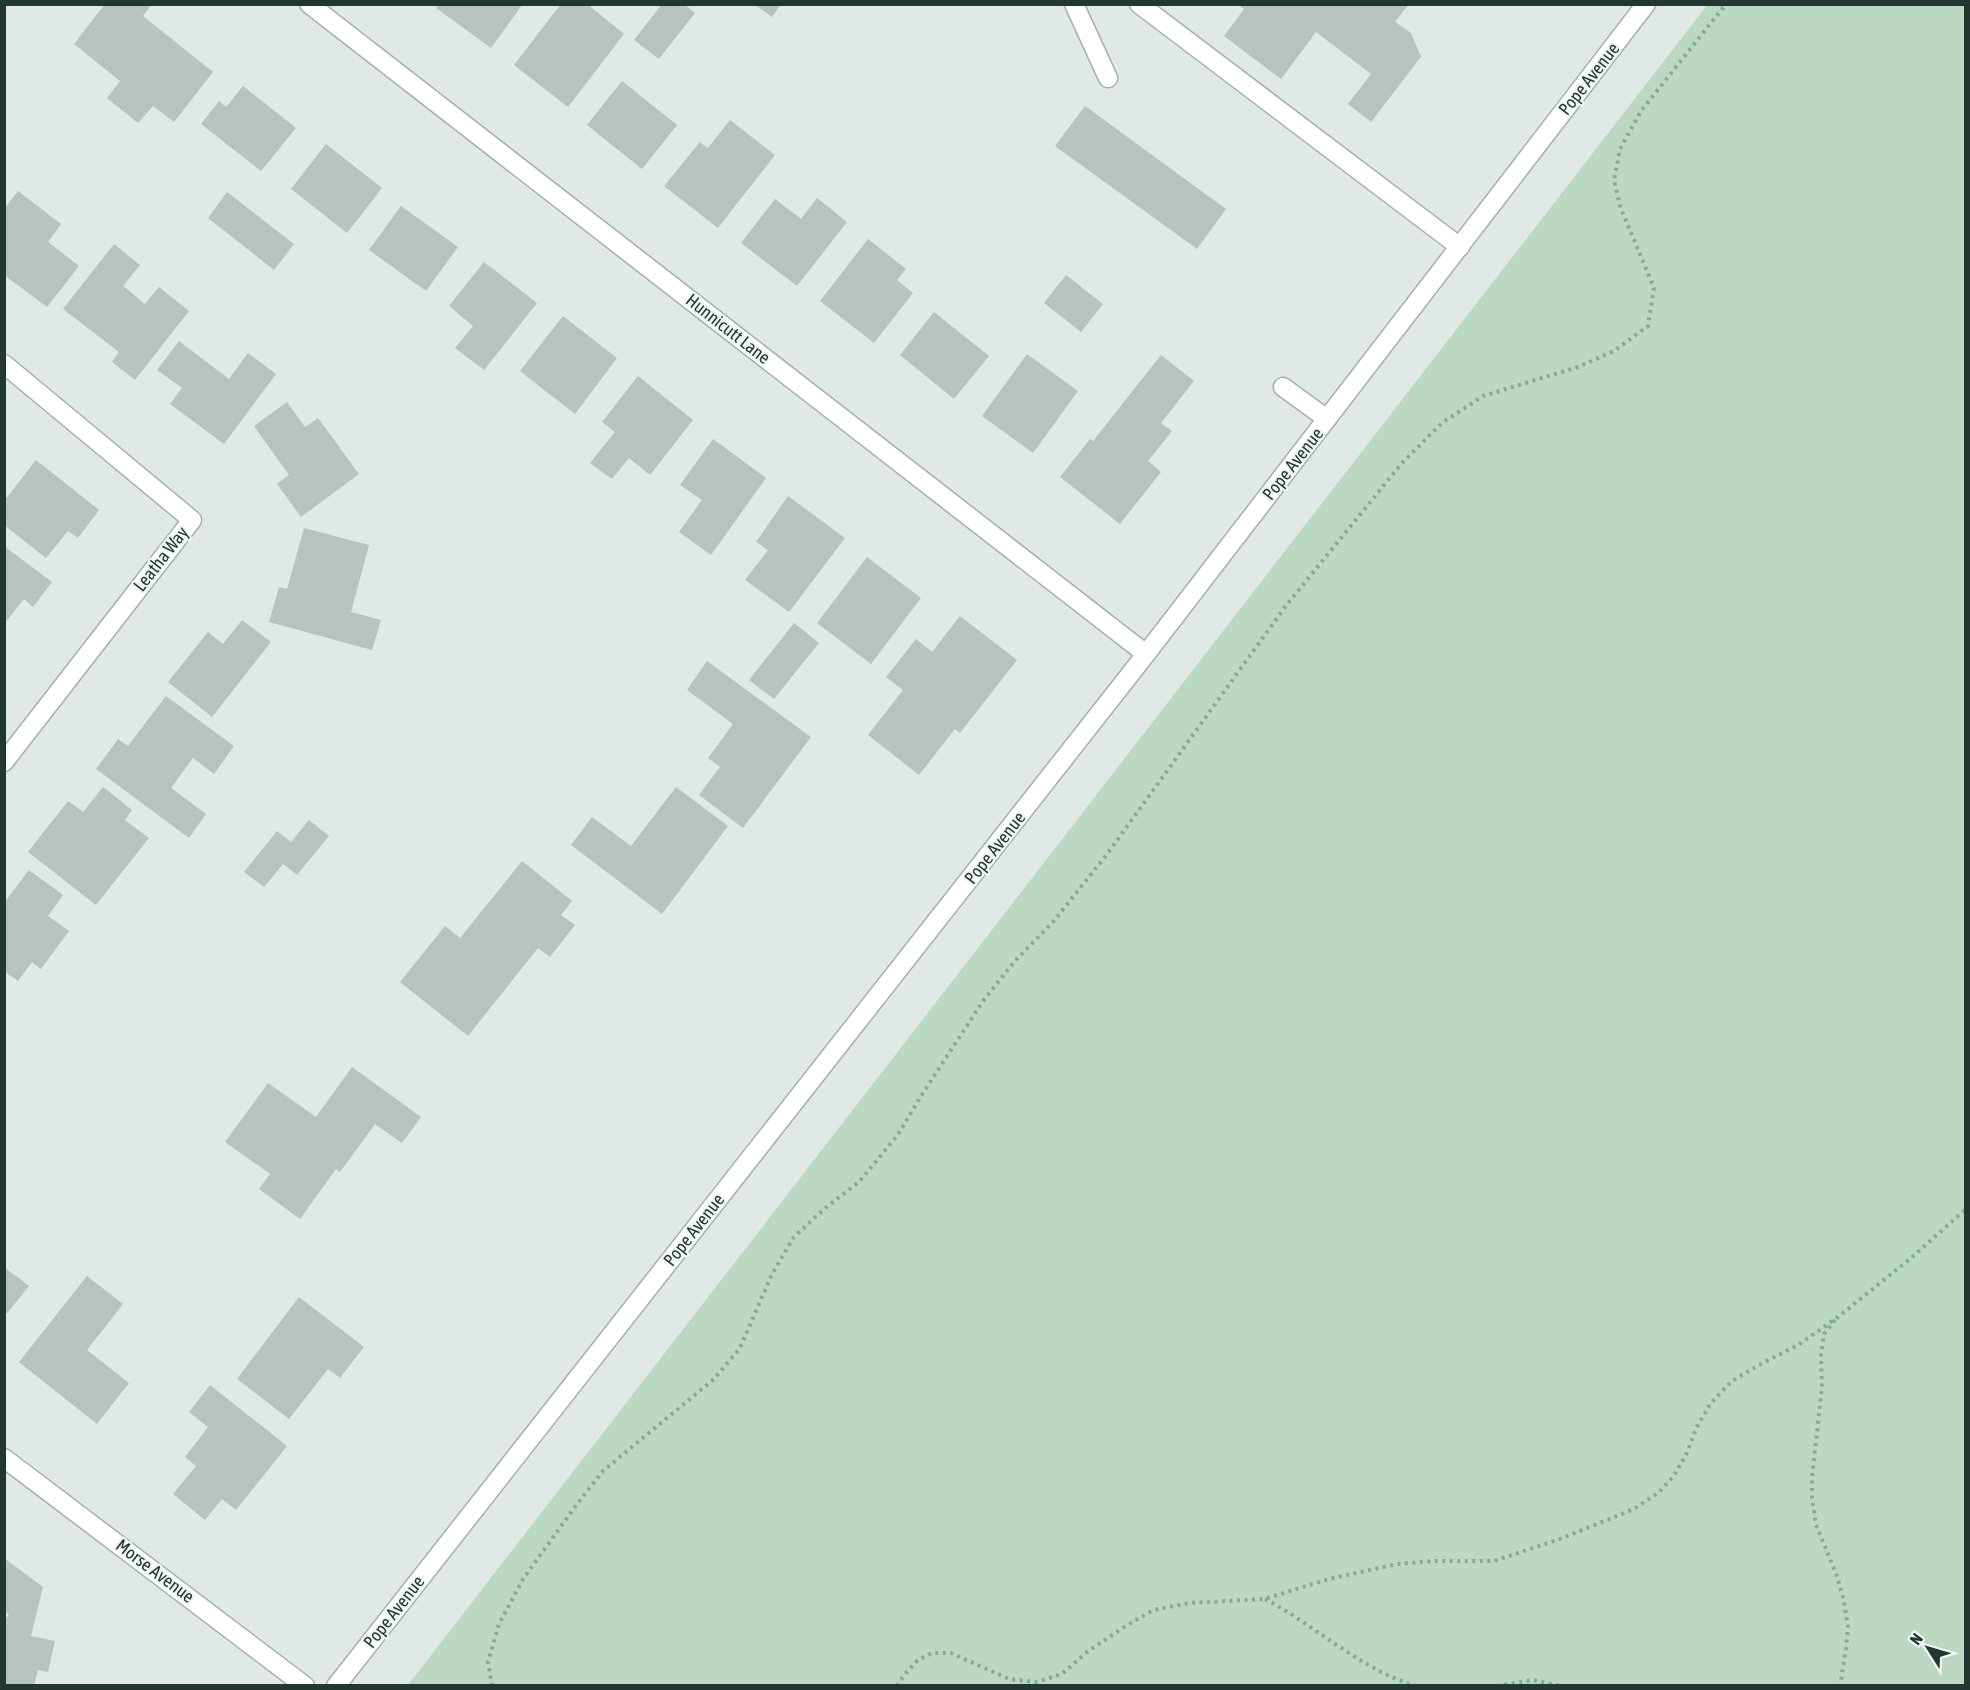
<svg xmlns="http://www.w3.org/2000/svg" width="1970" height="1690" font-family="'Asap Condensed',sans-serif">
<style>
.green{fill:#bbd8c3}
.building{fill:#b6c3be}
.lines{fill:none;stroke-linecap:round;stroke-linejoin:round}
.service-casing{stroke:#a4b0ac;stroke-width:21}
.minor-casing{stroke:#a4b0ac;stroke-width:21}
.tertiary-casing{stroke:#a4b0ac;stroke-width:21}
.path{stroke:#84a99d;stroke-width:4;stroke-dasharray:3 4.5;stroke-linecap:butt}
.service{stroke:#fff;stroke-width:18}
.minor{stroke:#fff;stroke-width:18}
.tertiary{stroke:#fff;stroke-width:18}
.labels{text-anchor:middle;stroke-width:4.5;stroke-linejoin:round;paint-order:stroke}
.street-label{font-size:18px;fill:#233732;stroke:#f0f6f3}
</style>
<rect width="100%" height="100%" fill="#e0e9e5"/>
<polygon class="green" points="1708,4 1965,5 1965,1685 408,1685"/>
<g class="building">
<polygon points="105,4 152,4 143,16 213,72 174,122 153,106 138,123 107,98 120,81 74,44"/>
<polygon points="561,4 587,4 624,34 568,107 514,65"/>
<polygon points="662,4 684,4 695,13 659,59 634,40"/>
<polygon points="754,4 781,4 772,17"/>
<polygon points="439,5 522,5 491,48 436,8"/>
<polygon points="1239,5 1408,5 1395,22 1411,33 1421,57 1371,122 1348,104 1371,74 1316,32 1281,79 1224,36 1244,9"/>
<polygon points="622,81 677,125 642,169 587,125"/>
<polygon points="243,86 296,128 261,171 201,124 219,101 226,107"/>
<polygon points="1085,106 1226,209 1197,249 1055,146"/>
<polygon points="730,120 775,155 718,228 664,186 700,142 708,148"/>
<polygon points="326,144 382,188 347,233 291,189"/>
<polygon points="18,191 61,224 48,242 79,266 47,307 4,275 4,209"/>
<polygon points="227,192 294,244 274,270 208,218"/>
<polygon points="817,198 847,222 797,286 741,243 775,199 801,219"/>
<polygon points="401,206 458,247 426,291 369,250"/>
<polygon points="868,239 906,269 897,280 913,293 874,343 820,301"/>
<polygon points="114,244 140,265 123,286 145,304 159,287 189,311 135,380 112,362 119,352 63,309"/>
<polygon points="484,262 537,303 484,370 455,348 473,326 449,306"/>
<polygon points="1066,275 1103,304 1081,332 1044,303"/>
<polygon points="934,312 989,356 954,399 900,355"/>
<polygon points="563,316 617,358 575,414 520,371"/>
<polygon points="179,341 229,379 248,353 276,374 224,444 170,404 182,388 157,370"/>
<polygon points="1027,354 1078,391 1033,453 982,416"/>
<polygon points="1161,355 1194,381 1161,423 1172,431 1148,461 1161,472 1120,524 1060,477 1090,439 1093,441"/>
<polygon points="638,376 693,420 650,475 629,458 612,479 590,463 615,432 602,422"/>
<polygon points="287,402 305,427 318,418 359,474 301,517 277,484 289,475 254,426"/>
<polygon points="713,439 766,478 711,555 679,532 702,500 680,485"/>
<polygon points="36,460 99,510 78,538 68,531 46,558 4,525 4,501"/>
<polygon points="788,496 845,538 789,612 745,580 768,550 756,542"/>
<polygon points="304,528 369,545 351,612 381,620 372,650 269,622 279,587 287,589"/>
<polygon points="4,546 52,582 33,607 24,599 4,624"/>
<polygon points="867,557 921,598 871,664 817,623"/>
<polygon points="960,616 1017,660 960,733 955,729 919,775 868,735 903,690 886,677 916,639 932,652"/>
<polygon points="242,620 271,642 212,717 168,682 208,632 223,644"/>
<polygon points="794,623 819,643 774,699 749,680"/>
<polygon points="707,661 811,737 743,828 699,795 720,767 708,758 733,724 687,690"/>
<polygon points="166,696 234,746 214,774 193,758 171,788 206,814 189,838 96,769 118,739 128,746"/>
<polygon points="103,787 132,810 125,820 149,838 96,905 28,852 68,801 83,812"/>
<polygon points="676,787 728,826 662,914 571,845 592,817 631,846"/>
<polygon points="309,820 329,836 297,875 283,864 264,887 244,872 277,831 291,842"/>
<polygon points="522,861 572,901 561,915 575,925 550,957 538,948 468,1036 400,982 445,926 460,938"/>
<polygon points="29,870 63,895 48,916 69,931 41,969 32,962 18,981 4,971 4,903"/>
<polygon points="352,1067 421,1117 402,1143 375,1124 340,1172 336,1169 300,1219 259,1189 270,1174 225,1142 268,1083 316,1117"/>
<polygon points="4,1267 29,1286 4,1317"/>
<polygon points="87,1276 123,1304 87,1350 129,1383 97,1424 19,1362"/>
<polygon points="299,1297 364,1347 340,1378 328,1369 289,1419 237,1379"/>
<polygon points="210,1385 287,1446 236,1510 222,1499 205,1520 173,1494 196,1466 185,1457 208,1427 189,1412"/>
<polygon points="4,1558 43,1587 31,1636 55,1641 48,1672 38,1670 34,1686 4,1686 4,1620 9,1615 4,1611"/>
</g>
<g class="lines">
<defs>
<g id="service">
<polyline points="1074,4 1108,78"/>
<polyline points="1139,4 1460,247"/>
<polyline points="1283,387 1327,419"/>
</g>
<g id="minor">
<polyline points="309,4 1146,654"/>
<polyline points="4,364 192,520 4,762"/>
<polyline points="336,1686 1146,654 1646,4"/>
</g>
<polyline id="tertiary" points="4,1458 305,1686"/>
</defs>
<use href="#service" class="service-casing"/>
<use href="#minor" class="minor-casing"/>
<use href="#tertiary" class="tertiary-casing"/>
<g class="path">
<polyline points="1835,1320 1824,1334 1821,1355 1822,1387 1812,1477 1812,1498 1816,1525 1837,1576 1844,1601 1848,1627 1846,1649 1840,1686"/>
<path d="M1265,1599C1316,1626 1359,1668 1415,1686"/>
<polyline points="492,1686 488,1662 499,1624 523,1579 577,1504 603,1471 714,1379 740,1348 772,1274 794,1237 824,1209 859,1182 897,1136 923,1093 983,1001 1014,962 1053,922 1108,853 1285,607 1402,463 1442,423 1483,396 1578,367 1614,351 1648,326 1654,288 1620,206 1614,180 1620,149 1641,111 1726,4"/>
<polyline points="897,1686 904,1675 918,1660 932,1653 951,1653 1009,1679 1036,1682 1062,1674 1087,1652 1121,1629 1153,1610 1189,1603 1264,1599 1329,1579 1397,1564 1432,1561 1494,1561 1560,1539 1634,1509 1658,1493 1673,1477 1686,1455 1696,1429 1710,1404 1732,1381 1759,1365 1798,1345 1838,1317 1911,1258 1966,1209"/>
<polyline points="1497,1686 1533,1680 1561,1686"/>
</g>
<use href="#service" class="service"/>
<use href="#minor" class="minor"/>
<use href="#tertiary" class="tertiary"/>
</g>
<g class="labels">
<g class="street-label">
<text transform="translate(1589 79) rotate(-52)" y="6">Pope Avenue</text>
<text transform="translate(728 329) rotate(38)" y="6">Hunnicutt Lane</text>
<text transform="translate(1293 464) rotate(-52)" y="6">Pope Avenue</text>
<text transform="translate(161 559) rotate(-52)" y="6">Leatha Way</text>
<text transform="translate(995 848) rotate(-52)" y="6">Pope Avenue</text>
<text transform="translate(694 1230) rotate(-52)" y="6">Pope Avenue</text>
<text transform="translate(155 1571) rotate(37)" y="6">Morse Avenue</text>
<text transform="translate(394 1612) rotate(-52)" y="6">Pope Avenue</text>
</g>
</g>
<rect width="1970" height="1690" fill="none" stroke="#233732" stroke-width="12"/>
<g transform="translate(1928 1648) rotate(307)" stroke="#f0f6f3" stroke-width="4.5" paint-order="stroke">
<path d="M0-4.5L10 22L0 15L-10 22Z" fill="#233732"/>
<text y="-9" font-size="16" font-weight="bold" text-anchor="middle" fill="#233732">N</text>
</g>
</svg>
